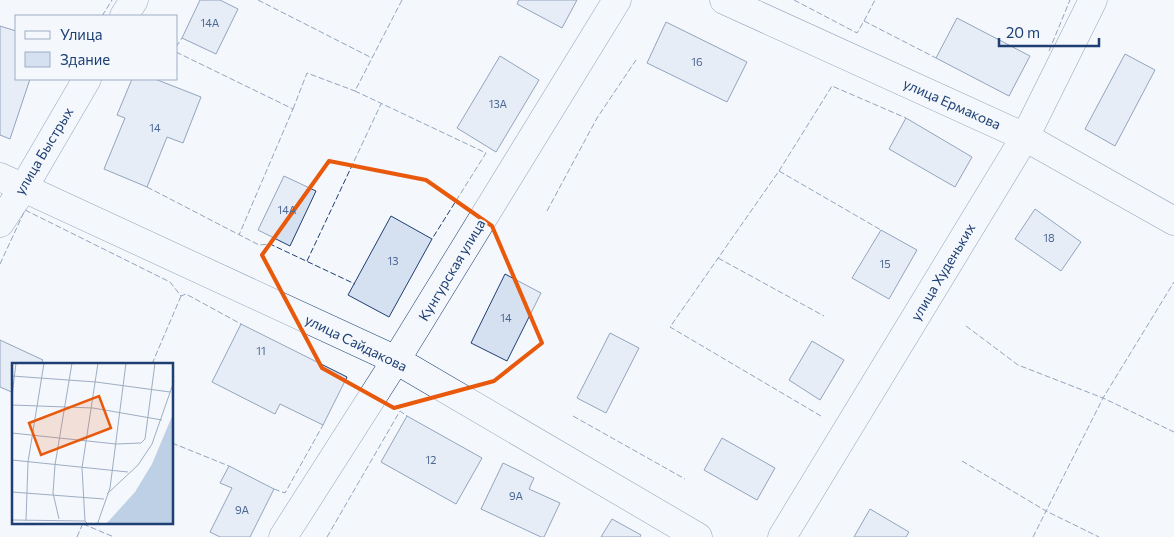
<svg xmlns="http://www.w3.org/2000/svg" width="1174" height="537" font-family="Commissioner,sans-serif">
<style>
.building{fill:#d5e0f0;stroke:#1d3f73}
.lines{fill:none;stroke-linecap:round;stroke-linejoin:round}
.minor-casing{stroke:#1d3f73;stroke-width:29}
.minor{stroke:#f4f7fb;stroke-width:28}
.fence{stroke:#1d3f73;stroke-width:1;stroke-dasharray:6 2.5;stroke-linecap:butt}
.marked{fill:none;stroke:#e8590c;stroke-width:4;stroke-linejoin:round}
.labels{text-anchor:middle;stroke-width:4;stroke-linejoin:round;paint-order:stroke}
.number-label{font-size:11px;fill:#4b6792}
.street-label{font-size:14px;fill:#1d3f73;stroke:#f4f7fb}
.inset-road{fill:none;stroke:#9eadc5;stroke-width:1}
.view{fill:#e8590c;fill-opacity:0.15;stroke:#e8590c;stroke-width:2.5}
.inset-edge{fill:none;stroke:#1d3f73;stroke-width:2.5}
</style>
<rect width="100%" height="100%" fill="#f4f7fb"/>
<g class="building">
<polygon points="200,0 220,0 238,9 216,54 182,38"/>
<polygon points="519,0 577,0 562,28 517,4"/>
<polygon points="957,18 1030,56 1009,96 936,58"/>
<polygon points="666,22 747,62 727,102 647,63"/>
<polygon points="0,26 16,31 16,79 30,79 10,139 0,135"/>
<polygon points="1125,54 1155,70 1115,146 1085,129"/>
<polygon points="500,56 539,80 496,152 457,128"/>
<polygon points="132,79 155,79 201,97 183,143 167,137 147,187 104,169 125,118 117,115"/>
<polygon points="906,118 972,157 955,187 889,149"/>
<polygon points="284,176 316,191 290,246 258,230"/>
<polygon points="1035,209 1081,242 1061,271 1015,239"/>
<polygon points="391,216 432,239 389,317 348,295"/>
<polygon points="881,230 917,250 889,299 852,278"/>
<polygon points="505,274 541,293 507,361 471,343"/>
<polygon points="241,324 347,377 323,425 280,404 275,414 212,382"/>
<polygon points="610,333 639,348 606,413 577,398"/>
<polygon points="0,340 43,360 40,364 14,364 14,393 0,387"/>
<polygon points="812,341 844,360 820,400 789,380"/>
<polygon points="407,416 482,458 456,504 381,462"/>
<polygon points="722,438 775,468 757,500 704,470"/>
<polygon points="503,463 534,478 529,489 560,503 544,537 541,537 481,509"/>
<polygon points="229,466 274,489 250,537 220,537 210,532 232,488 220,483"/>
<polygon points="870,509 909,532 906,537 854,537"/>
<polygon points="612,519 641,535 640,537 601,537"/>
</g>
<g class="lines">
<defs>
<g id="minor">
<polyline points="724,0 1025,137 1174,221"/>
<polyline points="124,16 134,0"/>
<polyline points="0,177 396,360 698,537"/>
<polyline points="0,223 24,187 87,79"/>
<polyline points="283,537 396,360 617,0"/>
<polyline points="782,537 1025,137 1093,0"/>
</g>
</defs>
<use href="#minor" class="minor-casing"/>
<use href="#minor" class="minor"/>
<g class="fence">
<polyline points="258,0 372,58"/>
<polyline points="402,0 355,91 486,153 432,239"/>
<polyline points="794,0 857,33 864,21 936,58"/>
<polyline points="102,16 112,0"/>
<polyline points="864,21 875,0"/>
<polyline points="176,47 182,38"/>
<polyline points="1049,51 1070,0"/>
<polyline points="176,52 293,109 239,235"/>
<polyline points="293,109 307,73 355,91"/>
<polyline points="779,171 881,230"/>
<polyline points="147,187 259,245 270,244 355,284"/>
<polyline points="547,211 597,118 636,60"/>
<polyline points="718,258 824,316"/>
<polyline points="307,261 381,104"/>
<polyline points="0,264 25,210 170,282 181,296 186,294 241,324"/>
<polyline points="966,326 1018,365 1103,398 1174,432"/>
<polyline points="152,364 181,296"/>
<polyline points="573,416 685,479"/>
<polyline points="821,416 670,327 779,171 832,86 906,118"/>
<polyline points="172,443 229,466"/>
<polyline points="962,461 1046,511 1099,537"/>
<polyline points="274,489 285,493 323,425"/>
<polyline points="83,524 114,537"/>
<polyline points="77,537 83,523"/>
<polyline points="327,537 400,411 407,416"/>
<polyline points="1033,537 1103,398 1174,282"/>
</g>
</g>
<path d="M0 0H1174V537H0ZM329,161L426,180L492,226L542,343L494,381L394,408L322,368L262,255Z" fill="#f4f7fb" fill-opacity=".55" fill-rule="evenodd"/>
<path class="marked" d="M329,161L426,180L492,226L542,343L494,381L394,408L322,368L262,255Z"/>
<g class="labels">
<g class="number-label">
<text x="210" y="27">14А</text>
<text x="697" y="66">16</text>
<text x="498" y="108">13А</text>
<text x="155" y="132">14</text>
<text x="287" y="214">14А</text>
<text x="1049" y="242">18</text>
<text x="393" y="265">13</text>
<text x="885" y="268">15</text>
<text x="506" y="322">14</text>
<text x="261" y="355">11</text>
<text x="431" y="464">12</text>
<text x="516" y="500">9А</text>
<text x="242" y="514">9А</text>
</g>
<g class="street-label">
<text transform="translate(952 104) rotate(24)" y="5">улица Ермакова</text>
<text transform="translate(44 151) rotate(-59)" y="5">улица Быстрых</text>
<text transform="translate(452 270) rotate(-59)" y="5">Кунгурская улица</text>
<text transform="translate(943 272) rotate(-59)" y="5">улица Худеньких</text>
<text transform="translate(356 343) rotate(26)" y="5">улица Сайдакова</text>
</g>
</g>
<g transform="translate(12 363)">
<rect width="161" height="161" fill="#f4f7fb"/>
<path d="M161,51V161H94L123,129L140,101Z" fill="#bed0e5"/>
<path class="inset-road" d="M0,13L84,19L158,29M0,33L4,0M0,42L81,45L150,57M0,70L104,81L129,80L133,76L143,0M0,97L116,109M0,129L92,136M95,131L126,102L140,81L162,18M47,156L41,130L43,102L60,0M0,157L73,158M14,158L16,99L32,0M77,162L73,158L70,105L86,0M85,162L98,125L114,0"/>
<path class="view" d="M87,33L99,65L29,92L17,60Z"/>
<rect width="161" height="161" class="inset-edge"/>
</g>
<rect x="15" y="15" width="162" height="65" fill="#f4f7fb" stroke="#9eadc5"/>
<rect x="25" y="31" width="25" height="8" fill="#f4f7fb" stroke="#9eadc5"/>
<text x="60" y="40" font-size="15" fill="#1d3f73">Улица</text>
<rect x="25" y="52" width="25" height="15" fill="#d5e0f0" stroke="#9eadc5"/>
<text x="60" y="65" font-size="15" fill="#1d3f73">Здание</text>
<path d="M999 38v8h100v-8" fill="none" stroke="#1d3f73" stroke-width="2.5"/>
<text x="1006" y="38" font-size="15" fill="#1d3f73" stroke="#f4f7fb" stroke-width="4" paint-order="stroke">20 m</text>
</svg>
